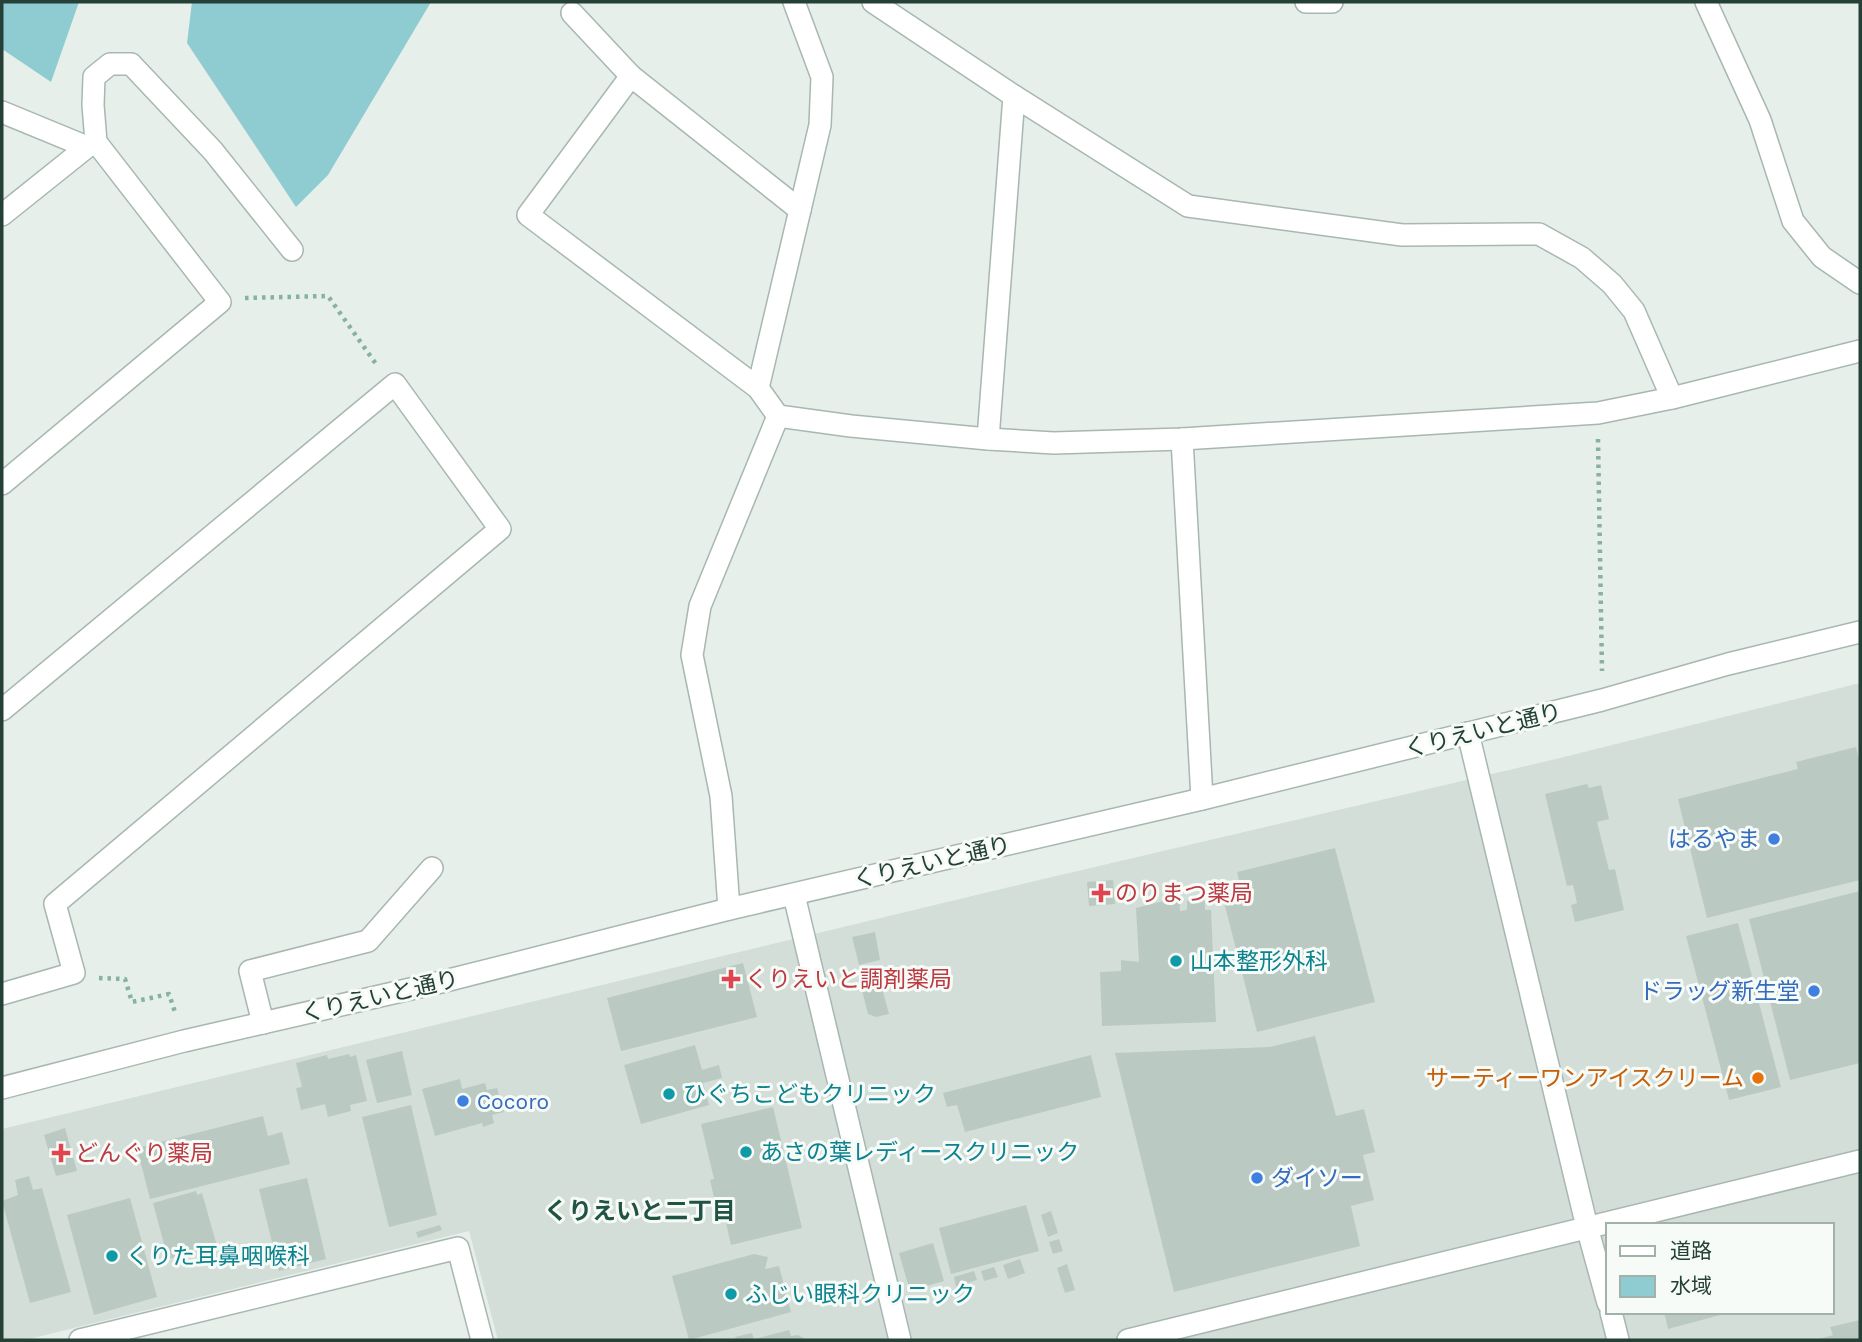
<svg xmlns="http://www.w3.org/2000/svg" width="1862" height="1342" font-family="Karla,'Noto Sans JP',sans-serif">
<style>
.built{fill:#d4ded9;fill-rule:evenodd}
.water{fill:#8fccd2}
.building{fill:#bbc9c3}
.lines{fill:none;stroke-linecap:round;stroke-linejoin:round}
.minor-casing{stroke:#a8b7b1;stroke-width:24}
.path{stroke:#87b2a2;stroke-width:4.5;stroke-dasharray:3.5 5;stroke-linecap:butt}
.minor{stroke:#fff;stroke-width:21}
.shop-dot{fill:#3f7fe0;stroke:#f7fbf8;stroke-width:2.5}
.health-dot{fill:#e0444e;stroke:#f7fbf8;stroke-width:2.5}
.culture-dot{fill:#0f9aa8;stroke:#f7fbf8;stroke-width:2.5}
.food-dot{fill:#e8710a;stroke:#f7fbf8;stroke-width:2.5}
.labels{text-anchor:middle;stroke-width:6;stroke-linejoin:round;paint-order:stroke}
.street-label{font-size:23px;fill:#254137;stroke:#f7fbf8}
.shop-label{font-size:23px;fill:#366cbe;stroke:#f7fbf8;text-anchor:end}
.health-label{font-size:23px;fill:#be3a42;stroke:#f7fbf8;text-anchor:start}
.culture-label{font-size:23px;fill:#0d838f;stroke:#f7fbf8;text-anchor:start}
.food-label{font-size:23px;fill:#c56008;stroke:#f7fbf8;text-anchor:end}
.neighbourhood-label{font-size:24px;font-weight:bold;fill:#205344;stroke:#f7fbf8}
</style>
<rect width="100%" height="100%" fill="#e6efea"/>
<path class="built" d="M1860,683V1340H498L469,1231L25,1340H2V1129L1022,884L1556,759ZM1608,1225H1832V1312H1608Z"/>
<g class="water">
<polygon points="2,2 79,2 51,82 2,49"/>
<polygon points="192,2 431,2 328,175 296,207 187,43"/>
</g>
<g class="building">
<polygon points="1856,747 1860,764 1860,880 1707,918 1678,799 1798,769 1796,762"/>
<polygon points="1587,784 1589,788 1601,785 1609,819 1597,822 1609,870 1615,869 1624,910 1575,922 1571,905 1577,903 1573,885 1567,886 1545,794"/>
<polygon points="1335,848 1375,1002 1257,1032 1222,894 1241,889 1237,872"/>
<polygon points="1113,880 1115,904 1089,906 1087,882"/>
<polygon points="1860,891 1860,1063 1790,1080 1749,919"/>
<polygon points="1179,897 1180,911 1187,910 1187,901 1205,900 1205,910 1211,910 1216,1022 1102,1026 1100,972 1121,971 1121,960 1139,962 1136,908"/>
<polygon points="1738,923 1781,1087 1729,1100 1686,936"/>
<polygon points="875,932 880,960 859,965 852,937"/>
<polygon points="743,963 757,1017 621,1051 607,998"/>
<polygon points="875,975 879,989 882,988 889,1014 876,1017 868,1014 859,979"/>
<polygon points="1315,1036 1336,1116 1364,1109 1375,1152 1363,1155 1374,1200 1351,1206 1360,1246 1174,1292 1115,1053 1270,1047"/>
<polygon points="695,1045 702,1070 719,1065 722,1078 703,1083 709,1105 641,1124 624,1065"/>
<polygon points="402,1051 412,1095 377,1103 366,1060"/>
<polygon points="349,1054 350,1057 356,1055 367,1101 350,1105 351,1111 328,1117 325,1104 301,1110 296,1088 302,1087 296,1063 327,1055 328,1059"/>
<polygon points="1091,1055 1101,1097 965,1132 957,1105 947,1107 943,1093"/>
<polygon points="460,1079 462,1089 485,1083 487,1090 497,1088 504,1112 492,1115 494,1123 483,1127 482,1123 435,1136 422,1089"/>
<polygon points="411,1105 437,1215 389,1227 362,1117"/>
<polygon points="773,1107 802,1228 731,1245 721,1200 715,1202 710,1180 714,1179 701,1124"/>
<polygon points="263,1116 268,1136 282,1132 290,1164 150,1199 137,1148"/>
<polygon points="65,1128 77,1171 56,1176 44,1135"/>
<polygon points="29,1176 33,1190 42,1188 71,1292 30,1303 2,1201 18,1195 15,1180"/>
<polygon points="307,1178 326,1259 279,1271 259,1189"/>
<polygon points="196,1191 197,1195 202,1193 217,1246 168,1259 153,1203"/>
<polygon points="130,1198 157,1297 94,1315 67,1215"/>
<polygon points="1026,1205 1039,1251 951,1274 939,1228"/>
<polygon points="1051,1211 1058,1233 1048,1237 1041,1215"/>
<polygon points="440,1225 442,1230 418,1238 416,1232"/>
<polygon points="1059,1239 1063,1251 1053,1254 1049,1242"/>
<polygon points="933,1243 944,1281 910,1291 899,1253"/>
<polygon points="754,1254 768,1257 765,1269 779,1266 791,1312 689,1340 672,1276"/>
<polygon points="1020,1259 1025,1273 1008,1279 1003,1265"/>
<polygon points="1067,1264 1075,1290 1065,1293 1057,1268"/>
<polygon points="994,1267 998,1277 984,1281 981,1271"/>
<polygon points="974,1271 977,1280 956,1287 954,1277"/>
<polygon points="1664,1312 1728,1312 1728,1313 1668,1329"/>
<polygon points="1860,1320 1860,1340 1815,1340 1833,1335 1830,1327"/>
<polygon points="789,1330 791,1336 798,1335 807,1340 737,1340 735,1337 752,1333 754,1339"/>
</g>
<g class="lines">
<defs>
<g id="minor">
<polyline points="794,2 822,77 820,125 758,388 778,416 851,426 988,439 1054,443 1182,439 1598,413 1672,398 1860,351"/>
<polyline points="873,2 1014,96 988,439"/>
<polyline points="1306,2 1332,2"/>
<polyline points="1706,2 1760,120 1793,221 1822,257 1860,283"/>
<polyline points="572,13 631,76 800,210"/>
<polyline points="631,76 528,215 758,388"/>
<polyline points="1014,96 1188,206 1402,235 1539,234 1582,258 1612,284 1634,311 1672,398"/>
<polyline points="2,112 87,147"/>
<polyline points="2,215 87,147 96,142"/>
<polyline points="1182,439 1202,799"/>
<polyline points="2,484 220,302 96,142 93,105 94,77 110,64 131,64 213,151 292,250"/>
<polyline points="2,710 395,384 500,529 55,904 74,973 2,994"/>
<polyline points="1468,733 1587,1227 1608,1303"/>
<polyline points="794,895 900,1340"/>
<polyline points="729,909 721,796 692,655 700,606 778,416"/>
<polyline points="263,1023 250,971 368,941 432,868"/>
<polyline points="2,1088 184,1041 441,982 729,909 1202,799 1602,700 1728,664 1860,632"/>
<polyline points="1611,1312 1618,1340"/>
<polyline points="80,1340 458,1248 482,1340"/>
<polyline points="1128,1340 1860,1161"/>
</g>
</defs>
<use href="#minor" class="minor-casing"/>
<g class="path">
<polyline points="245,298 328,296 376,364"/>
<polyline points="1598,439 1602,671"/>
<polyline points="99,978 125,979 132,1002 169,994 176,1015"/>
</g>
<use href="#minor" class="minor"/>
</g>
<g class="shop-dot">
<circle cx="1774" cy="839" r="7"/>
<circle cx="1814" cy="991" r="7"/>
<circle cx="463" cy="1101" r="7"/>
<circle cx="1257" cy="1178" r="7"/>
</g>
<g class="health-dot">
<path d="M1097.5 882.5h7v7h7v7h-7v7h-7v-7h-7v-7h7z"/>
<path d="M727.5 968.5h7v7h7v7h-7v7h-7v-7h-7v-7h7z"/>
<path d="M57.5 1142.5h7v7h7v7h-7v7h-7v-7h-7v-7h7z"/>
</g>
<g class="culture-dot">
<circle cx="1176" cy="961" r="7"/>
<circle cx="669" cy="1094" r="7"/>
<circle cx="746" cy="1152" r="7"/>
<circle cx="112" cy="1256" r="7"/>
<circle cx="731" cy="1294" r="7"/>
</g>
<circle class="food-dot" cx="1758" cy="1078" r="7"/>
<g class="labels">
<g class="street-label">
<text transform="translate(1483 730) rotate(-14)" y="8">くりえいと通り</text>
<text transform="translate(932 862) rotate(-13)" y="8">くりえいと通り</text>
<text transform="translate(380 996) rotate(-13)" y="8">くりえいと通り</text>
</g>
<g class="shop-label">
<text x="1760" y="847">はるやま</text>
<text x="1800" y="999">ドラッグ新生堂</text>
<text x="477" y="1109" text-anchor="start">Cocoro</text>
<text x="1271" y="1186" text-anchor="start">ダイソー</text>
</g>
<g class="health-label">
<text x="1115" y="901">のりまつ薬局</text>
<text x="745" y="987">くりえいと調剤薬局</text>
<text x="75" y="1161">どんぐり薬局</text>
</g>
<g class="culture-label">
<text x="1190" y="969">山本整形外科</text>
<text x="683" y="1102">ひぐちこどもクリニック</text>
<text x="760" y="1160">あさの葉レディースクリニック</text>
<text x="126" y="1264">くりた耳鼻咽喉科</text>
<text x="745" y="1302">ふじい眼科クリニック</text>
</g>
<g class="food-label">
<text x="1744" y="1086">サーティーワンアイスクリーム</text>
</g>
<g class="neighbourhood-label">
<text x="640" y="1219">くりえいと二丁目</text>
</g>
</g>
<rect width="1862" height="1342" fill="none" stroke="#254137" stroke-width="7"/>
<rect x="1606" y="1223" width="228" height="91" fill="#f7fbf8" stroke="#a3b1ab" stroke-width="2"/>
<rect x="1620" y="1246" width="35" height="10" fill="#ffffff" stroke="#a3b1ab" stroke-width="2"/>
<text x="1670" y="1258" font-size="21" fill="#254137">道路</text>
<rect x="1620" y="1276" width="35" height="21" fill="#8fccd2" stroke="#a3b1ab" stroke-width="2"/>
<text x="1670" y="1293" font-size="21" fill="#254137">水域</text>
</svg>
